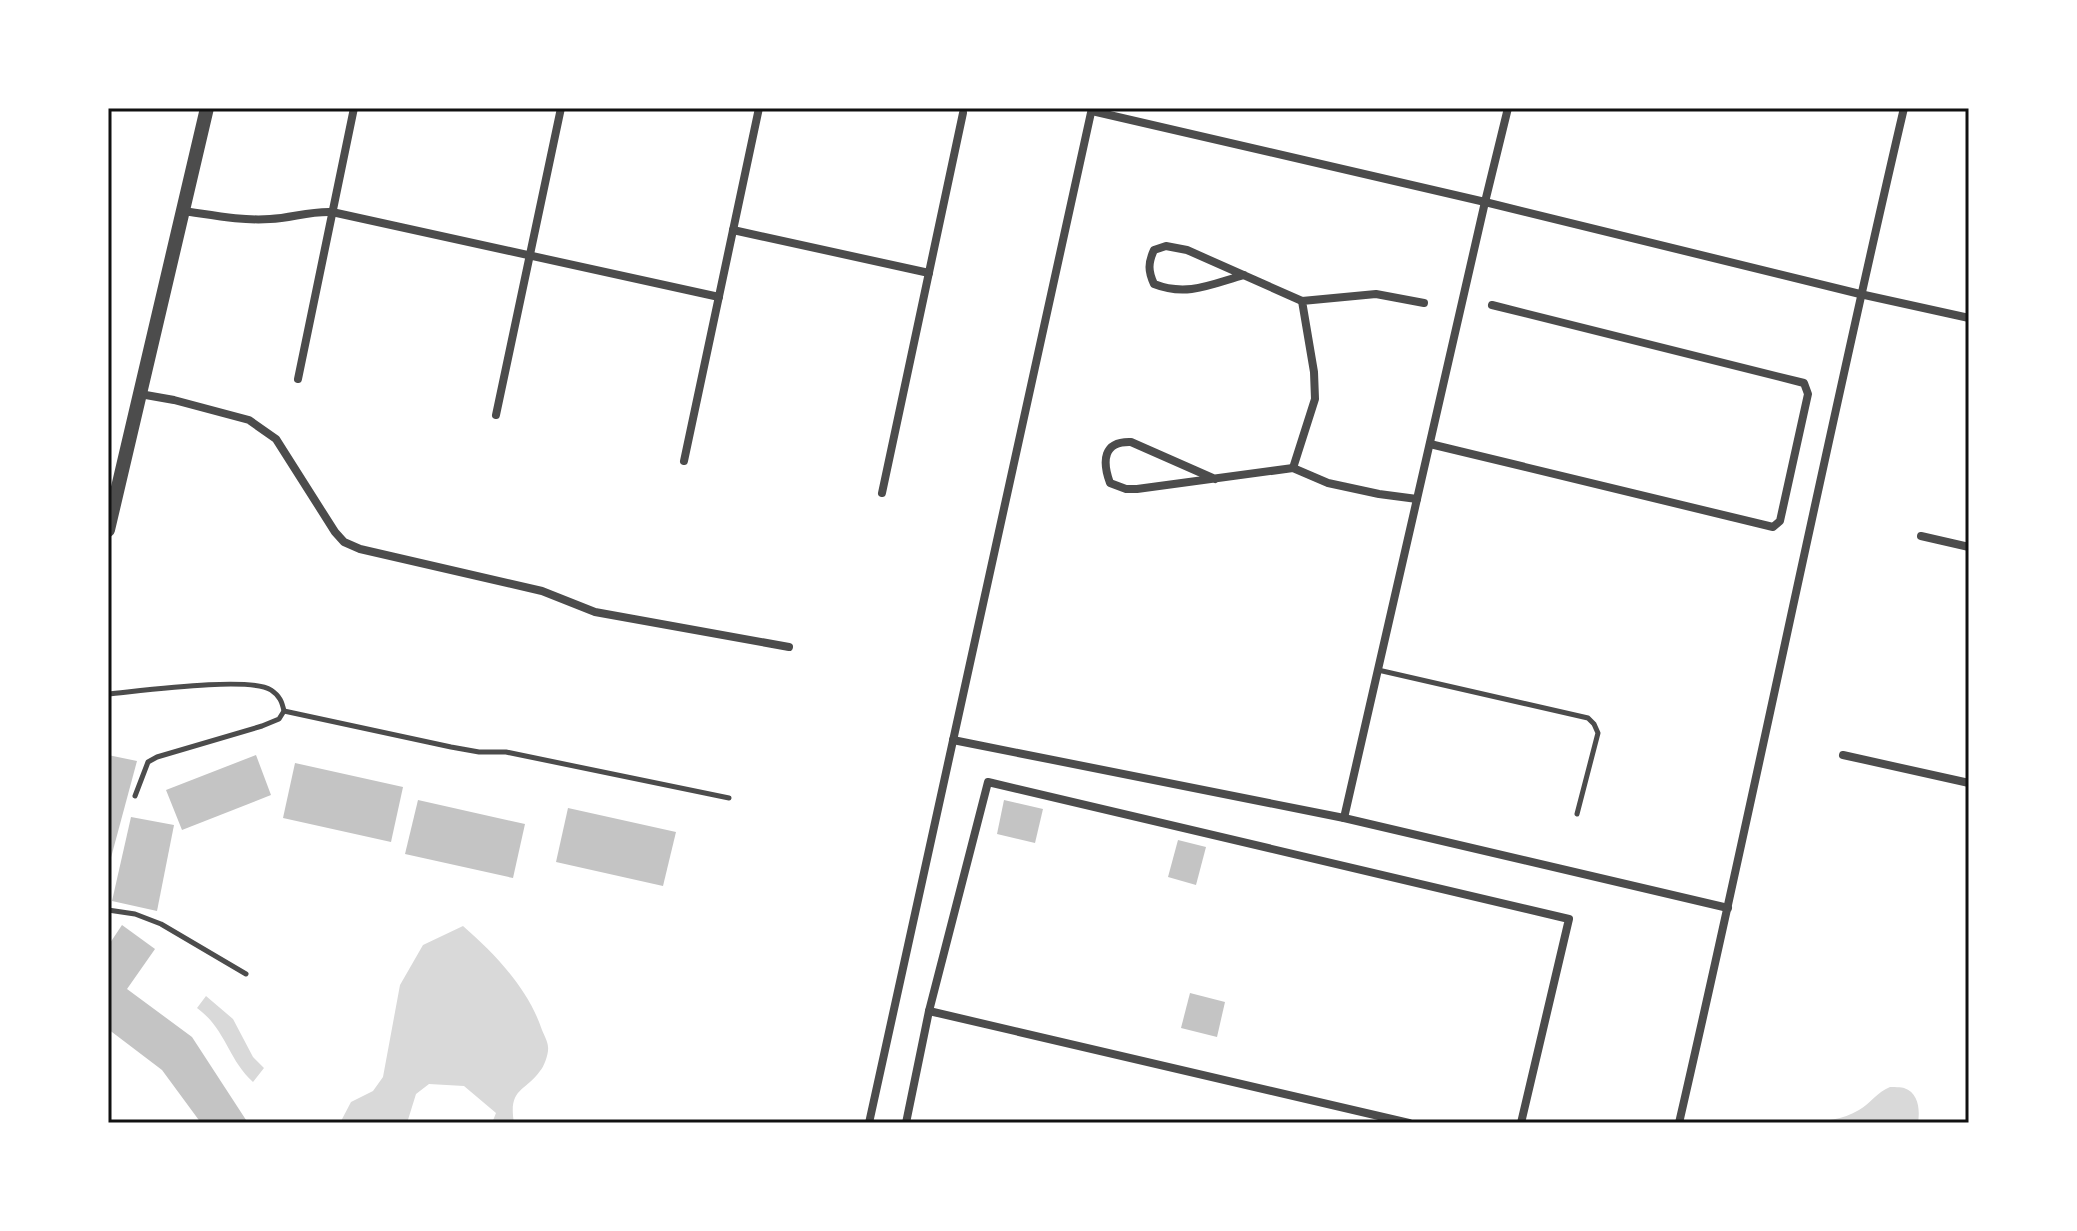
<svg xmlns="http://www.w3.org/2000/svg" width="2077" height="1231" font-family="Arial,sans-serif">
<style>
.water{fill:#d9d9d9}
.building{fill:#c4c4c4}
.lines{fill:none;stroke-linecap:round;stroke-linejoin:round}
.service{stroke:#4c4c4c;stroke-width:5}
.minor{stroke:#4c4c4c;stroke-width:8}
.tertiary{stroke:#4c4c4c;stroke-width:14}
.neatline{fill:none;stroke:#111;stroke-width:3}
</style>
<rect width="100%" height="100%" fill="#fff"/>
<g class="water">
<path d="M463,926C495,954 528,988 542,1030C544,1035 548,1042 548,1047C549,1053 544,1067 540,1071C525,1092 508,1088 514,1123H492L496,1113L464,1086L429,1084L416,1094L407,1123H340L351,1102L373,1091L383,1077L400,985L423,945Z"/>
<path d="M206,996L233,1019L253,1057L264,1068L253,1082C227,1058 226,1029 197,1008Z"/>
<path d="M1890,1087C1891,1087 1903,1087 1904,1088C1919,1093 1920,1110 1918,1123H1771L1776,1121C1804,1121 1834,1125 1859,1110C1871,1103 1877,1092 1890,1087Z"/>
</g>
<g class="building">
<polygon points="108,755 137,761 109,865 108,865"/>
<polygon points="256,755 271,795 182,830 166,790"/>
<polygon points="295,763 403,787 391,842 283,818"/>
<polygon points="418,800 525,824 513,878 405,854"/>
<polygon points="1004,800 1043,809 1035,843 997,834"/>
<polygon points="568,808 676,832 663,886 556,862"/>
<polygon points="131,817 174,825 157,911 112,901"/>
<polygon points="1178,840 1206,847 1196,885 1168,877"/>
<polygon points="122,925 155,949 127,989 192,1037 248,1123 201,1123 162,1070 108,1029 108,946"/>
<polygon points="1190,993 1225,1002 1217,1037 1181,1028"/>
</g>
<g class="lines">
<g class="service">
<polyline points="1378,670 1588,718 1594,724 1598,733 1577,814"/>
<path d="M108,694C140,691 249,676 271,690C280,696 282,702 284,711L279,719L262,726L157,757L148,762L135,796"/>
<polyline points="284,711 451,747 479,752 506,752 729,798"/>
<polyline points="108,910 135,914 161,924 246,974"/>
</g>
<g class="minor">
<polyline points="1092,111 1485,202 1860,294 1969,318"/>
<path d="M183,211C212,215 241,221 270,219C292,218 309,211 332,212L719,297"/>
<polyline points="733,230 929,273"/>
<path d="M1244,275C1212,284 1187,297 1154,284C1148,271 1148,263 1154,250L1166,246L1187,250L1302,301"/>
<polyline points="298,379 354,108"/>
<polyline points="140,394 174,400 249,420 276,439 335,532 344,542 360,549 542,591 595,612 789,647"/>
<polyline points="496,415 561,108"/>
<polyline points="1430,444 1773,527 1780,521 1808,394 1804,383 1492,305"/>
<polyline points="684,461 759,108"/>
<polyline points="1293,468 1315,399 1314,372 1302,301 1376,294 1424,303"/>
<path d="M1215,479L1131,442C1103,441 1102,461 1110,483L1126,489H1137L1293,468L1328,483L1379,494L1417,499"/>
<polyline points="882,493 963,113"/>
<polyline points="1921,536 1969,547"/>
<polyline points="953,740 1344,818 1728,908"/>
<polyline points="1843,755 1969,783"/>
<polyline points="1344,818 1485,202 1508,108"/>
<polyline points="929,1011 1409,1123"/>
<polyline points="869,1123 1092,108"/>
<polyline points="906,1123 929,1011 988,782 1569,919 1521,1123"/>
<path d="M1679,1123C1757,785 1825,445 1904,108"/>
</g>
<polyline class="tertiary" points="108,530 207,108"/>
</g>
<rect width="2077" height="1231" fill="none" stroke="#ffffff" stroke-width="220"/>
<rect x="110" y="110" width="1857" height="1011" class="neatline"/>
</svg>
